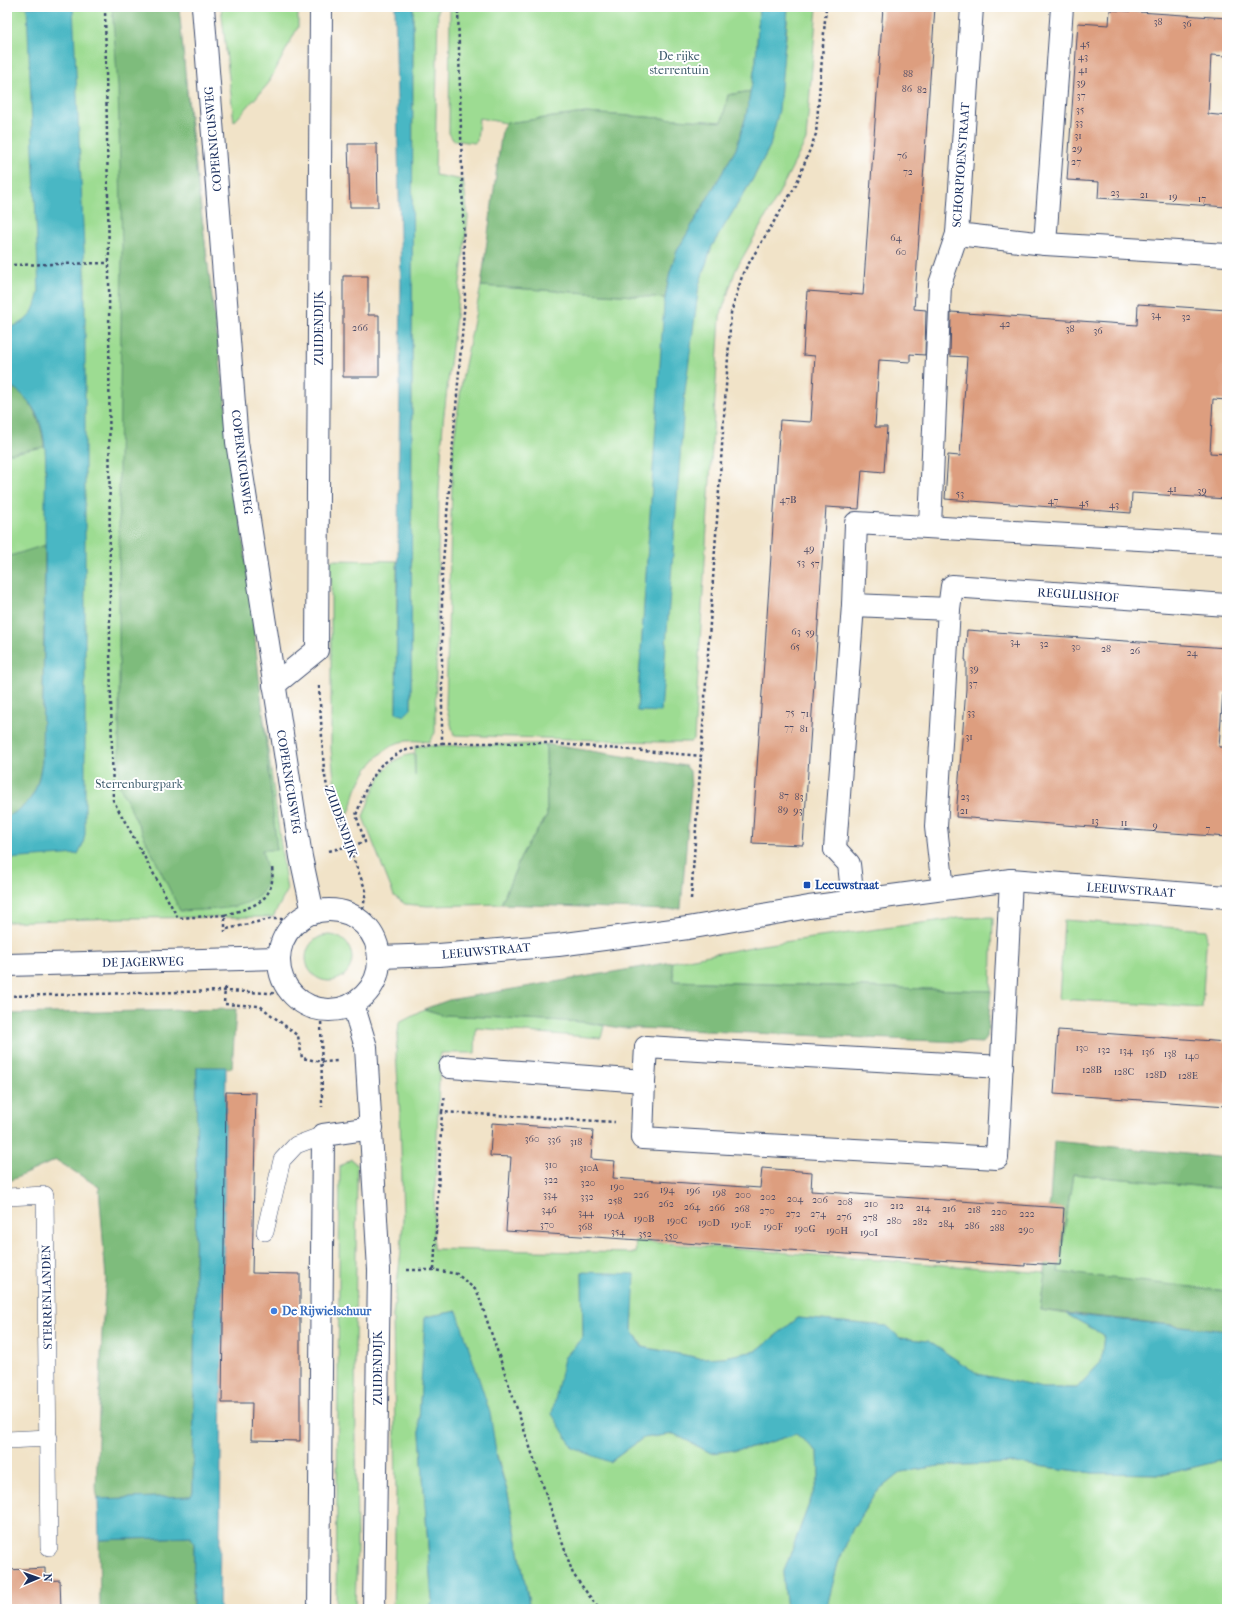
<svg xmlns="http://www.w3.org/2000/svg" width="1234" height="1616" font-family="'IM FELL French Canon',serif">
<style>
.green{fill:#9ddc92;stroke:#5c8678}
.forest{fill:#7ebc7c;stroke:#4c766d}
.water{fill:#49b7c4;stroke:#327391}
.building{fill:#dd9e7f}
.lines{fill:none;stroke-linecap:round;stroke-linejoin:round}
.service-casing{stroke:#3b4a6e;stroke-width:18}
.pedestrian-casing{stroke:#3b4a6e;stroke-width:24}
.minor-casing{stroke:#3b4a6e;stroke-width:24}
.tertiary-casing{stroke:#3b4a6e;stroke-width:24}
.path{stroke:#3b4a6e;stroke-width:2.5;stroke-dasharray:3 3;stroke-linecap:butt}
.service{stroke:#fff;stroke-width:17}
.pedestrian{stroke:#fff;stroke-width:22}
.minor{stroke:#fff;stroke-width:22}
.tertiary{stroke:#fff;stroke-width:22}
.transit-dot{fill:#1a4fb4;stroke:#fff;stroke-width:1.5}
.shop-dot{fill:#3f7fe0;stroke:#fff;stroke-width:1.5}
.labels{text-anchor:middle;stroke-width:4;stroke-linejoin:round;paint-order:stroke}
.number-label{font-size:10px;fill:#4c4b66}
.park-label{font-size:12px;fill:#3c5a6b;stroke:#fff}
.street-label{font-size:12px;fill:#1b2f5e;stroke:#fff}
.transit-label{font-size:12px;font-weight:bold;fill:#164399;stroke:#fff;text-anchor:start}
.shop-label{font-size:12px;font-weight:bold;fill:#366cbe;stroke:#fff;text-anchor:start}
</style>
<rect width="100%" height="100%" fill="#fff"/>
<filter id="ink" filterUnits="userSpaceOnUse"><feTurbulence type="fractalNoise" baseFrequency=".025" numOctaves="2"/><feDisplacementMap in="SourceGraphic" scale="8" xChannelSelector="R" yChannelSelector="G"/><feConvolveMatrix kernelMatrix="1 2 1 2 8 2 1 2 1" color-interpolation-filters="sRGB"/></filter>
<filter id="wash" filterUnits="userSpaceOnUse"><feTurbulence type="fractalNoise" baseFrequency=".012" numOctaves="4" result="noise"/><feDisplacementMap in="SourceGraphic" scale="16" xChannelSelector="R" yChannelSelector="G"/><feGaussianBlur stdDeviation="0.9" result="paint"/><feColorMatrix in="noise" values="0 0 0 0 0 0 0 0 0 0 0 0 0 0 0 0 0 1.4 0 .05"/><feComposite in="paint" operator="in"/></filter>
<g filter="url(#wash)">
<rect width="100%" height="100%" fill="#f1e3c8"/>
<g class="green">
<polygon points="7,7 177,7 244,570 287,891 273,917 117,918 7,922"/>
<polygon points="221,7 298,7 298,27 268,84 234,122"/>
<path d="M413,7H438L435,175L463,180L468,217L443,422L439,492L435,733L429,742C419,741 405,739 395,744C377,753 364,771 356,790C353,799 353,807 347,815L335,788L331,749V560L397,561L396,713L411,709Z"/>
<polygon points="450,7 759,7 756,60 751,91 728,95 722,122 585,113 506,123 479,118 477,141 474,143 453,140 449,133"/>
<polygon points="788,7 817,7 806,140 776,199 736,269 720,317 694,739 691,742 658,742 454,735 446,706 453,447 462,380 481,286 665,298 637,711 699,285 712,246 754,177 770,146 786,38"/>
<path d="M546,744L547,816L523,852L501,904L428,906L405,904L394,896L363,817C373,791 382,757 414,754L415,776V746Z"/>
<polygon points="993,917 991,991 674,981 672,962 762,945 958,918"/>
<polygon points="1064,920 1207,930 1202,1008 1059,999"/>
<circle cx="329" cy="958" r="23"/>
<polygon points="424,1009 444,1015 585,1022 604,1026 601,1038 476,1028 475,1053 440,1053 433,1249 636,1253 635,1241 1045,1273 1040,1310 1066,1314 1104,1334 1101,1362 1077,1388 1042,1388 977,1374 928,1341 900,1338 887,1326 798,1318 756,1351 724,1357 700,1358 643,1347 632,1329 633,1314 582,1272 583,1337 564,1358 610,1462 643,1438 674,1434 711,1453 751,1448 796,1434 818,1452 819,1477 783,1574 787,1609 530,1609 508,1494 457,1311 425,1317 419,1420 432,1602 430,1609 393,1609 396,1493 393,1316 401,1251 403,1219 400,1114 396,1053 399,1022"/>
<polygon points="352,1159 357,1166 355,1348 357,1546 355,1609 336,1609 340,1166"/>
<polygon points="1073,1174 1227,1189 1227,1291 1058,1273"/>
<polygon points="1227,1459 1227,1609 824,1609 827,1606 838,1563 853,1528 876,1492 901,1472 939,1466 1014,1463 1093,1473 1166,1474"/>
</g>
<g class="forest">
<path d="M112,7H179L190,125L252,610L277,850H262C264,859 268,869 267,878C266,913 204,909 180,911L119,785V464L122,250L118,87Z"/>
<polygon points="751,91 746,116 736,149 677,251 670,272 665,298 481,286 502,130 506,123 585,113 722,122 728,95"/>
<path d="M7,385C31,392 42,424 44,447L7,454Z"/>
<path d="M45,545L42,762C37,790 34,803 7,817V557Z"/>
<polygon points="546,744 686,766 690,771 691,788 681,908 667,910 501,904 523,852 547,816"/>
<polygon points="672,962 674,981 991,991 987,1038 983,1043 637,1028 621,1028 585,1022 444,1015 424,1009 449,1000"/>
<polygon points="236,1009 232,1068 197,1067 193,1494 192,1496 98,1499 96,1490 102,1332 106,1279 99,1187 56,1160 7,1182 7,1014"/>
<polygon points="1054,1141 1227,1158 1227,1189 1073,1174 1058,1272 1227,1291 1227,1331 1040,1310 1045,1273"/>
<polygon points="191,1537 194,1544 193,1609 100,1609 99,1540"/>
</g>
<g class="water">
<path d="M27,7H73L85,270V834L83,844L78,854L7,859V817C34,803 37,790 42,762C43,676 46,590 45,504C45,477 49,443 38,417C32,404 20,389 7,385V328C30,322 34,313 39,291Z"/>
<polygon points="395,7 413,7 411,709 404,716 396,713 401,283"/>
<polygon points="759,7 788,7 779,110 770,146 754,177 712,246 699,285 685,391 661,712 637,711 664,304 670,272 677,251 736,149 746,116 756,60"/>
<polygon points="197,1067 226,1067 219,1609 193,1609 194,1544 191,1537 99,1540 98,1499 191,1496 193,1492"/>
<polygon points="582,1272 635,1274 632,1329 642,1347 700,1358 724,1357 756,1351 798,1318 887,1326 900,1338 928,1341 978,1374 1042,1388 1077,1388 1101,1362 1104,1335 1066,1314 1227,1331 1227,1459 1166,1474 1093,1473 1014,1463 939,1466 901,1472 876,1492 853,1528 838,1563 827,1606 824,1609 787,1609 783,1574 819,1477 818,1452 796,1434 751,1448 711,1453 674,1434 643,1438 610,1462 573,1448 552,1414 564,1358 583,1337"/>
<polygon points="457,1311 490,1413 497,1458 508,1494 530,1609 430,1609 432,1601 419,1420 425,1317"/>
</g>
<g id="blocks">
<g class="building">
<polygon points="883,7 935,7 914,309 926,310 925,355 910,354 910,362 879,360 875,427 887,427 884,472 862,470 859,509 826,507 803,845 752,843 780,420 811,422 815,356 803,355 807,291 863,295"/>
<polygon points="1110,10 1227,18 1227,56 1211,55 1208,114 1227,116 1227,207 1098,198 1099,182 1067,180 1078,23 1109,25"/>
<polygon points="348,144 377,144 378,207 350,207"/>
<polygon points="343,276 368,276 368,315 379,315 379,377 343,377"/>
<polygon points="1138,304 1227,310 1227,400 1213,399 1210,453 1227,454 1227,499 1132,493 1131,513 945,499 948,455 960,456 967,357 950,356 951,312 1137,325"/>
<polygon points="967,630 1227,648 1227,693 1223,692 1219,747 1227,747 1227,837 956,817 966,689 966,660 965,660"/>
<polygon points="1058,1030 1227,1042 1227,1106 1054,1094"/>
<polygon points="226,1092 256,1093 252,1273 300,1274 300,1441 251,1440 252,1403 222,1403"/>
<polygon points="492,1123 593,1130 591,1159 615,1161 613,1178 760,1188 762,1168 812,1172 811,1191 1064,1208 1060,1265 1025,1263 1025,1266 506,1231 511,1157 490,1156"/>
<polygon points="45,1568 45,1581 60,1580 61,1609 7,1609 7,1570"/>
</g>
</g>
</g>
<g filter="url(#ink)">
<use href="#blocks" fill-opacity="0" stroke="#3b4a6e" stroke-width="1"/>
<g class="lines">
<defs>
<g id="service">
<polyline points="7,1197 45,1195 49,1547"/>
<polyline points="265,1232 282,1160 296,1145 323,1135"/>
<polyline points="7,1440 49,1438"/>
</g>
<g id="pedestrian">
<polyline points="930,526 940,284 957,234"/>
<polyline points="853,605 856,523 1227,544"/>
<polyline points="949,609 952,586 1227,605"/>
<polyline points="835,849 849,864 853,901"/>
</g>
<g id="minor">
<polyline points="972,7 957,234 1045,244 1227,255"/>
<polyline points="1045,244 1062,7"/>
<polyline points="274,685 317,650 321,7"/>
<polyline points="835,849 853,605 949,609 936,827 943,889"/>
<polyline points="450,1067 644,1081 646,1047 1002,1067"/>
<polyline points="644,1081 642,1138 997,1158 1011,880"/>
<polyline points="319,1609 323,1135 372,1128"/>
</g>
<g id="tertiary">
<polyline points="203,7 237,442 301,857 313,913"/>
<circle cx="329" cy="960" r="50"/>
<polyline points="379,957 439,955 558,945 688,928 809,907 1011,880 1227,897"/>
<polyline points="7,965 279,958"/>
<polyline points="353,1004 366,1047 379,1270 374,1609"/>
</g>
</defs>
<use href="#service" class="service-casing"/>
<use href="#pedestrian" class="pedestrian-casing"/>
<use href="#minor" class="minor-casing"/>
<use href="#tertiary" class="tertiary-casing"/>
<g class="path">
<polyline points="105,7 109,263 110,651 113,800 178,918 225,915 225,932"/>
<polyline points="7,265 109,263"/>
<polyline points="319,686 324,771 329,797 366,891 361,921"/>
<polyline points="442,743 548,743 701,756 731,313 743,273 796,185 816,134 826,7"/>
<polyline points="329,851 365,842 356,815 367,786 381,765 402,751 442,743 442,574 465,300 458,7"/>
<polyline points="691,899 701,756"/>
<path d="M225,915C254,907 276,901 272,867"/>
<polyline points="227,929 270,919 285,919"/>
<polyline points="225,987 224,1004 260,1006 298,1036 302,1058 322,1062 338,1061"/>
<polyline points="7,996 225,991 292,994"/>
<polyline points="321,1010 322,1107"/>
<polyline points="442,1112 445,1095"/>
<polyline points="407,1270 434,1270 457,1274 477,1291 573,1574 599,1609"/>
<polyline points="434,1270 442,1112 615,1122"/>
</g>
<use href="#service" class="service"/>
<use href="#pedestrian" class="pedestrian"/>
<use href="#minor" class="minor"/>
<use href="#tertiary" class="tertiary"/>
</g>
</g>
<rect class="transit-dot" x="803" y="881" width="8" height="8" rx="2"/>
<circle class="shop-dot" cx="274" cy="1311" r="4"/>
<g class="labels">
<g class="number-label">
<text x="1158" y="25">38</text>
<text x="1187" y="27">36</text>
<text x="1085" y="47">45</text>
<text x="1083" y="60">43</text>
<text x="1083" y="73">41</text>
<text x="908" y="77">88</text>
<text x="1081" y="86">39</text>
<text x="907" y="92">86</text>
<text x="922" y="93">82</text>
<text x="1081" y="99">37</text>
<text x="1080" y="113">35</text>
<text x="1079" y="126">33</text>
<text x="1078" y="139">31</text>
<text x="1077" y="152">29</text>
<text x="902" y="159">76</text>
<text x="1076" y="165">27</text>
<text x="908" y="175">72</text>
<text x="1115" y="196">23</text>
<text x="1144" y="198">21</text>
<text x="1173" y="200">19</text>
<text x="1202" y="202">17</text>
<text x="896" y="241">64</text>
<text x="901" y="255">60</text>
<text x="1156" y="318">34</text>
<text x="1186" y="320">32</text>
<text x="1005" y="327">42</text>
<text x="360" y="331">266</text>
<text x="1070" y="332">38</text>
<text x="1098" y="334">36</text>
<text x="1172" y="492">41</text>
<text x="1202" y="494">39</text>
<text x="960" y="497">53</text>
<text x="788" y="503">47B</text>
<text x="1053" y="504">47</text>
<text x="1084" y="506">45</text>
<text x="1114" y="508">43</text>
<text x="809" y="552">49</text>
<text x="801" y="566">53</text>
<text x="815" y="567">57</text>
<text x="796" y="635">63</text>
<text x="810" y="636">59</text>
<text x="1015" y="645">34</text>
<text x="1044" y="647">32</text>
<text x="795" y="650">65</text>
<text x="1076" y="650">30</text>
<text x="1106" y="652">28</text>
<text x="1135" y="654">26</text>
<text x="1192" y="656">24</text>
<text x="974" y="672">39</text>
<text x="973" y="687">37</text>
<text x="790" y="716">75</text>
<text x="971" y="716">33</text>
<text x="805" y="717">71</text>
<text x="789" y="731">77</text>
<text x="804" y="732">81</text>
<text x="969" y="740">31</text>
<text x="784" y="799">87</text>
<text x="799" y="800">83</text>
<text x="965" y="800">23</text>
<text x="783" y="813">89</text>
<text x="798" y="814">93</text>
<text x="964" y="814">21</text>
<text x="1095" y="824">13</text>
<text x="1124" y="826">11</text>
<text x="1155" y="829">9</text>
<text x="1208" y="832">7</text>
<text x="1082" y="1051">130</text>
<text x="1104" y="1053">132</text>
<text x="1126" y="1054">134</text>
<text x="1148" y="1055">136</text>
<text x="1170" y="1057">138</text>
<text x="1192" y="1059">140</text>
<text x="1092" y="1073">128B</text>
<text x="1124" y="1075">128C</text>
<text x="1156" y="1078">128D</text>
<text x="1188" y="1079">128E</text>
<text x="532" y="1142">360</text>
<text x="554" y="1143">336</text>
<text x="576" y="1145">318</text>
<text x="551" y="1168">310</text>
<text x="589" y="1171">310A</text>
<text x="551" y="1183">322</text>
<text x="588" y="1186">320</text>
<text x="617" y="1190">190</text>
<text x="667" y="1193">194</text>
<text x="693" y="1194">196</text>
<text x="719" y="1196">198</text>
<text x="550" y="1198">334</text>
<text x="641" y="1198">226</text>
<text x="743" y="1198">200</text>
<text x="587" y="1200">332</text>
<text x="768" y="1200">202</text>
<text x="795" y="1202">204</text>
<text x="820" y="1203">206</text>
<text x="615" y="1204">258</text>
<text x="845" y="1205">208</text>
<text x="666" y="1207">262</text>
<text x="871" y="1207">210</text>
<text x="897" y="1209">212</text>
<text x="692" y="1210">264</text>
<text x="717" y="1211">266</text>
<text x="923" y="1211">214</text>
<text x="742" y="1212">268</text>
<text x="949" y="1212">216</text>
<text x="549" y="1213">346</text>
<text x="974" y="1213">218</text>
<text x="767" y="1214">270</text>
<text x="999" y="1215">220</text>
<text x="586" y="1216">344</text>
<text x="793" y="1217">272</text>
<text x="818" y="1217">274</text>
<text x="1027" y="1217">222</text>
<text x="614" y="1219">190A</text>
<text x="844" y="1220">276</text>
<text x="870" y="1221">278</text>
<text x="644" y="1222">190B</text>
<text x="677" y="1224">190C</text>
<text x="894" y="1224">280</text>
<text x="920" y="1225">282</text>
<text x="709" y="1226">190D</text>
<text x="946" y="1227">284</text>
<text x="547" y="1228">370</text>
<text x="741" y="1228">190E</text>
<text x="972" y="1229">286</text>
<text x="585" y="1230">368</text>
<text x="773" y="1230">190F</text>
<text x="997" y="1231">288</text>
<text x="805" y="1232">190G</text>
<text x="1026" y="1233">290</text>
<text x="837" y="1234">190H</text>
<text x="618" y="1235">354</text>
<text x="869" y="1236">190I</text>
<text x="645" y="1237">352</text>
<text x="671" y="1239">350</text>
</g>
<g class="park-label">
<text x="679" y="60">De rijke<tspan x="679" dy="14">sterrentuin</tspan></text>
<text x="139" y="788">Sterrenburgpark</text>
</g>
<g class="street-label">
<text transform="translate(213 139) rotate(-95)" y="4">COPERNICUSWEG</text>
<text transform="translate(961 165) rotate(-86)" y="4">SCHORPIOENSTRAAT</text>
<text transform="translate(319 328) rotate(-90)" y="4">ZUIDENDIJK</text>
<text transform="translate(242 462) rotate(83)" y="4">COPERNICUSWEG</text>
<text transform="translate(1078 595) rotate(4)" y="4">REGULUSHOF</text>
<text transform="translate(289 782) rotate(81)" y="4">COPERNICUSWEG</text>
<text transform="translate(341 822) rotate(70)" y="4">ZUIDENDIJK</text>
<text transform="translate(1131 890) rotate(4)" y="4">LEEUWSTRAAT</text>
<text transform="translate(486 951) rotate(-5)" y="4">LEEUWSTRAAT</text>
<text transform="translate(143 962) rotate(-1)" y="4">DE JAGERWEG</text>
<text transform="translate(47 1297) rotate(-91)" y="4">STERRENLANDEN</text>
<text transform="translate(378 1368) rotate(-90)" y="4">ZUIDENDIJK</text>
</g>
<g class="transit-label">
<text x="815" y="889">Leeuwstraat</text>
</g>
<g class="shop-label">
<text x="282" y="1315">De Rijwielschuur</text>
</g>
</g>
<rect width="1234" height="1616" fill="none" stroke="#fff" stroke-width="24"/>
<g transform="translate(38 1578) rotate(88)" stroke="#ffffff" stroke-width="3" paint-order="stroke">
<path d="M0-3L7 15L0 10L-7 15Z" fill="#1b2f5e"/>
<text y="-6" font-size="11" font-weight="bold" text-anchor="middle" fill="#1b2f5e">N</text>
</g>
</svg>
